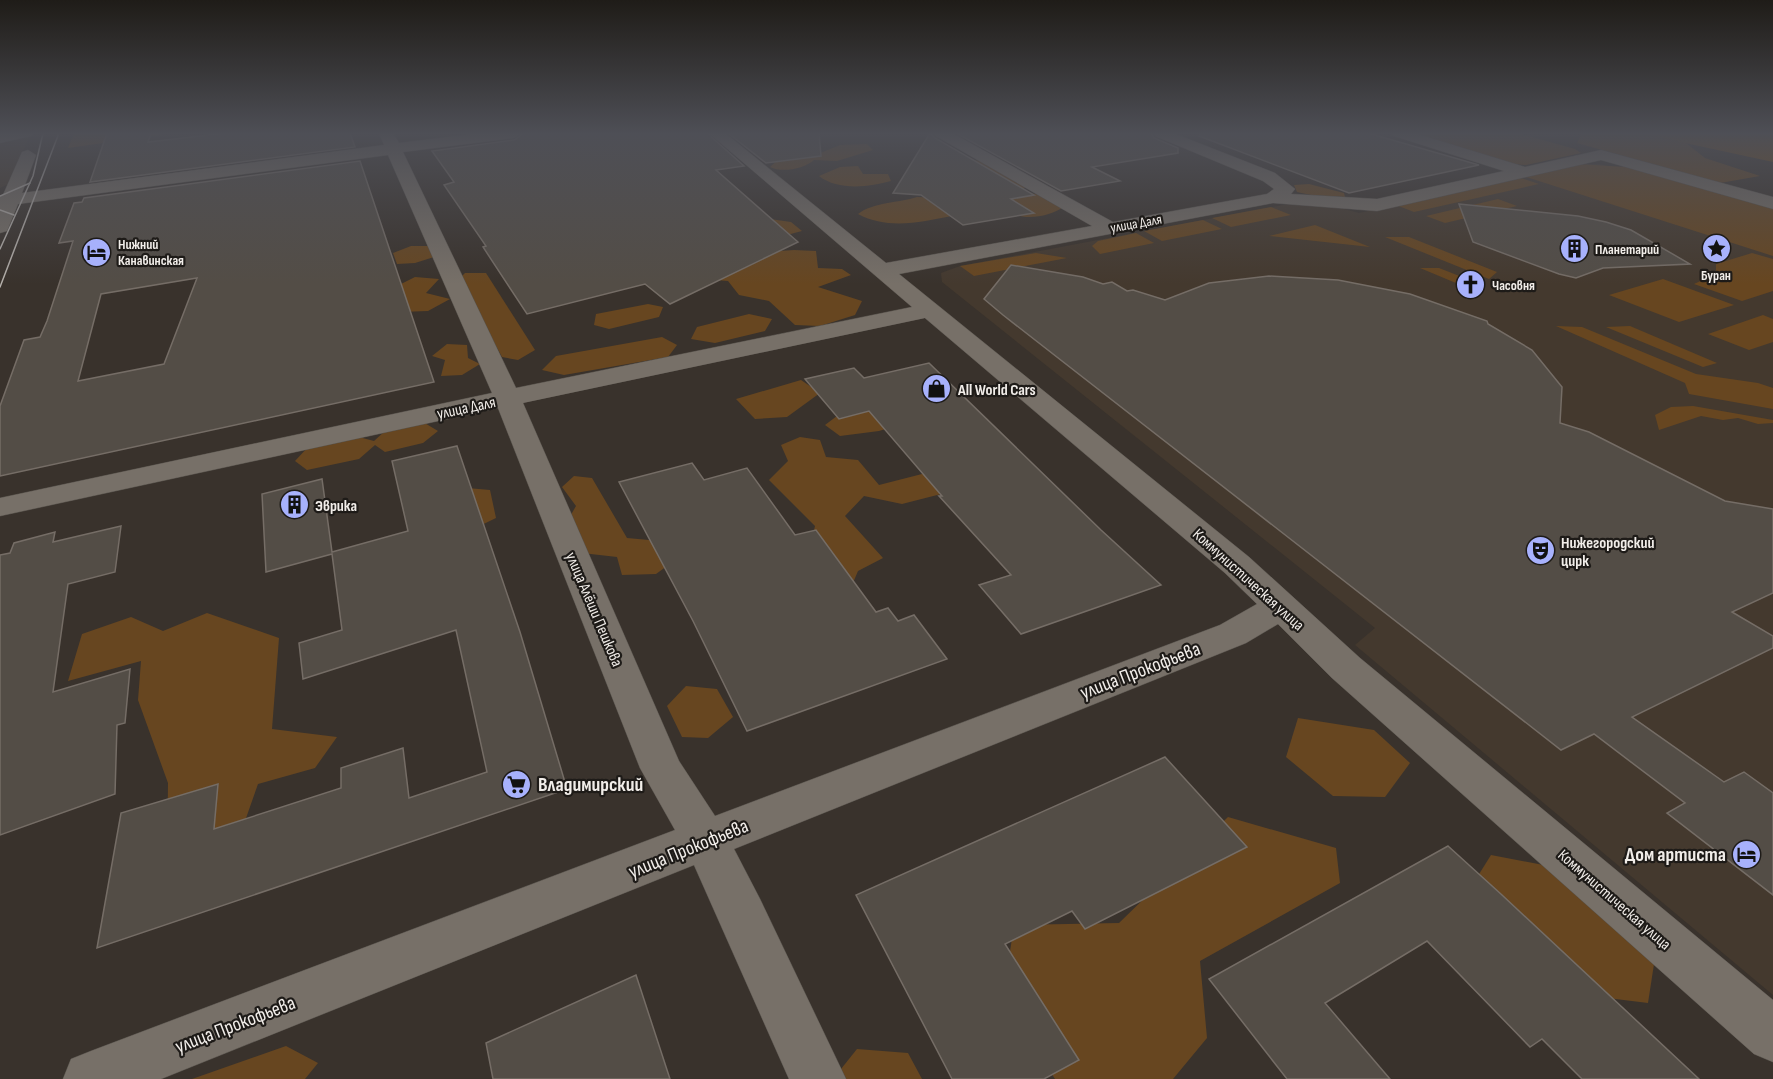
<svg xmlns="http://www.w3.org/2000/svg" width="1773" height="1079" font-family="'Sofia Sans Condensed',sans-serif">
<style>
.built{fill:#44392e}
.green{fill:#674620}
.water{fill:#774b13}
.building{fill:#534d46;stroke:#756d66;stroke-width:1.5;fill-rule:evenodd}
.lines{fill:none;stroke-linecap:round;stroke-linejoin:round}
.minor-casing{stroke:#56514b;stroke-width:1}
.tertiary-casing{stroke:#56514b;stroke-width:1}
.minor{fill:#777068;fill-rule:evenodd}
.tertiary{fill:#777068;fill-rule:evenodd}
.tram{stroke:#b5b0ab;stroke-width:1.5}
.labels{text-anchor:middle;stroke-width:4.5;stroke-linejoin:round;paint-order:stroke}
.far-street-label{font-size:14px;fill:#f1ede9;stroke:#1e1b18}
.far-poi-label{font-size:14px;font-weight:bold;fill:#f1ede9;stroke:#1e1b18;text-anchor:start}
.poi-label{font-size:16px;font-weight:bold;fill:#f1ede9;stroke:#1e1b18;text-anchor:start}
.street-label{font-size:16px;fill:#f1ede9;stroke:#1e1b18}
.near-street-label{font-size:20px;fill:#f1ede9;stroke:#1e1b18}
.near-poi-label{font-size:20px;font-weight:bold;fill:#f1ede9;stroke:#1e1b18;text-anchor:start}
</style>
<rect width="100%" height="100%" fill="#39322c"/>
<g class="built">
<polygon points="30,135 9,184 0,188 0,141"/>
<polygon points="1578,164 1599,164 1773,205 1773,995 1355,645 1375,628 942,282 941,273 960,266 1288,204 1330,205 1359,213"/>
</g>
<g class="green">
<polygon points="74,133 107,133 106,138 151,133 173,133 68,148"/>
<polygon points="1414,133 1518,133 1575,149 1581,153 1526,165 1511,164"/>
<polygon points="1582,133 1639,133 1686,143 1705,158 1760,176 1720,183 1577,143"/>
<path d="M867,144L873,150L837,161L814,160C804,169 782,173 770,167L780,158L813,156L840,145Z"/>
<path d="M961,159L982,161L1026,187L1019,192L1044,195L1064,207C1048,217 1022,222 1005,210C992,201 973,173 961,159Z"/>
<polygon points="1578,164 1626,167 1773,205 1773,256 1523,176"/>
<path d="M858,166L863,174H888L891,181C869,187 838,191 819,176L840,167Z"/>
<polygon points="1518,177 1539,184 1414,212 1396,205"/>
<polygon points="1309,184 1344,193 1345,197 1334,200 1297,192 1294,185"/>
<path d="M917,197L944,198L952,216C921,222 888,230 858,214C873,202 899,203 917,197Z"/>
<polygon points="1498,199 1517,206 1445,223 1426,216"/>
<polygon points="1271,207 1291,215 1231,227 1212,218"/>
<polygon points="770,219 791,222 802,231 749,245 751,253 794,250 816,251 818,268 842,269 851,275 818,287 862,301 855,315 820,326 795,325 769,301 739,295 728,281 668,276"/>
<polygon points="1203,220 1222,229 1162,241 1144,231"/>
<polygon points="1315,225 1370,247 1269,236"/>
<polygon points="1136,233 1154,243 1100,254 1092,246 1098,241"/>
<polygon points="1385,237 1409,237 1497,272 1489,279"/>
<polygon points="411,246 430,246 434,257 415,263 397,264 393,253"/>
<polygon points="1036,253 1067,258 974,276 960,266"/>
<polygon points="1752,253 1773,259 1773,291 1742,301 1694,284 1709,277 1716,271 1716,264"/>
<polygon points="1420,268 1439,268 1485,286 1475,291"/>
<polygon points="465,273 486,273 535,350 518,360 502,357 459,279"/>
<polygon points="415,277 439,279 426,293 450,299 428,311 372,313 393,288"/>
<polygon points="1663,279 1734,305 1679,322 1609,295"/>
<polygon points="648,304 663,307 659,317 609,329 594,325 596,314"/>
<polygon points="749,314 772,319 765,331 715,343 691,339 697,327"/>
<polygon points="1763,315 1773,319 1773,342 1749,350 1708,334"/>
<polygon points="1556,326 1582,327 1696,374 1758,383 1773,388 1773,409 1689,394 1685,383"/>
<polygon points="1630,326 1717,363 1703,367 1606,327"/>
<polygon points="662,337 677,345 668,357 564,375 542,370 556,356"/>
<polygon points="447,344 467,345 468,358 480,364 462,375 441,376 445,360 432,356"/>
<polygon points="801,380 820,393 787,417 755,419 736,399"/>
<polygon points="925,399 940,412 879,431 840,436 825,425 837,416"/>
<polygon points="1693,406 1773,420 1773,423 1758,424 1738,418 1723,420 1701,416 1659,430 1655,415 1671,407"/>
<polygon points="423,422 438,431 423,443 385,452 375,445 359,459 307,470 295,461 309,446 351,435 374,441 385,431"/>
<polygon points="800,437 820,440 826,457 858,460 879,485 922,474 947,481 945,493 902,504 864,496 845,516 883,558 858,571 847,597 799,597 815,526 769,480 788,461 781,445"/>
<polygon points="574,476 592,478 627,538 671,542 678,558 656,574 622,575 617,557 582,553 568,520 576,506 562,487"/>
<polygon points="456,487 490,490 496,518 459,536"/>
<polygon points="207,613 279,638 272,729 337,737 315,768 258,784 239,838 167,861 168,783 138,700 141,661 68,681 82,634 131,617 163,631"/>
<polygon points="686,686 717,689 733,717 708,738 682,737 667,706"/>
<polygon points="1298,718 1374,730 1410,763 1385,797 1333,796 1286,757"/>
<polygon points="1228,817 1336,848 1340,883 1200,961 1207,1038 1173,1079 1055,1079 1003,998 1014,925 1119,923"/>
<polygon points="1491,855 1564,869 1656,951 1648,1003 1575,994 1466,895"/>
<polygon points="286,1046 318,1063 305,1079 192,1079"/>
<polygon points="857,1049 908,1053 922,1079 833,1079"/>
</g>
<polygon class="water" points="1639,133 1773,133 1773,162"/>
<g class="building">
<polygon points="107,133 151,133 148,142 226,133 350,133 355,147 90,182"/>
<polygon points="524,133 707,133 744,166 716,170 798,242 670,304 645,284 527,314 483,247 486,246 444,185 454,182 432,151 514,140"/>
<polygon points="728,133 819,133 821,156 766,163"/>
<polygon points="930,133 935,138 1034,195 1011,199 1034,213 963,225 921,195 893,193"/>
<polygon points="956,133 1151,133 1154,138 1178,148 1178,153 1092,167 1120,181 1061,191"/>
<polygon points="1200,133 1368,133 1479,165 1349,193 1199,136"/>
<path d="M360,161L434,382L0,476V406L24,340L40,337L47,321L73,241L59,243L74,203L82,202L84,198ZM197,278L164,364L78,381L101,294Z"/>
<polygon points="1459,204 1578,216 1606,222 1631,230 1690,264 1603,268 1576,278 1559,274 1473,242"/>
<polygon points="1011,265 1083,277 1103,284 1112,282 1127,291 1133,290 1165,300 1209,283 1269,276 1338,280 1410,294 1487,321 1488,324 1532,350 1562,387 1560,423 1589,432 1725,501 1773,509 1773,593 1732,612 1773,636 1773,648 1632,717 1724,782 1744,772 1773,793 1773,895 1667,813 1685,803 1594,734 1561,750 1003,315 984,299"/>
<polygon points="929,363 1101,530 1161,585 1021,634 979,585 1011,575 939,496 942,496 869,411 839,419 805,379 854,368 864,378"/>
<polygon points="457,446 520,632 567,789 97,948 121,813 218,784 214,829 341,788 341,768 403,748 409,798 487,772 456,630 303,679 299,643 342,630 332,554 266,572 262,494 322,479 332,552 408,531 392,461"/>
<polygon points="692,463 704,480 747,468 795,535 816,530 876,612 888,608 898,621 914,615 947,659 747,731 693,621 619,482"/>
<polygon points="121,526 115,572 68,584 53,692 130,669 125,723 117,725 115,794 0,835 0,555 10,553 14,543 55,532 53,542"/>
<polygon points="1165,757 1247,847 1085,929 1072,911 1005,944 1079,1060 1044,1079 952,1079 856,895"/>
<polygon points="1448,846 1502,895 1699,1079 1582,1079 1542,1039 1530,1047 1427,941 1325,1003 1390,1079 1287,1079 1209,979"/>
<polygon points="636,975 670,1079 493,1079 486,1043"/>
</g>
<g class="lines">
<defs>
<path id="minor" d="M379,133H393L399,143L481,133H522L514,138L403,152L516,388L912,307L709,133H725L886,263L1092,226L936,136L934,133H952L1113,222L1267,194L1274,189L1263,181L1155,136L1153,133H1173L1275,173L1295,189L1291,194L1377,199L1504,171L1394,136L1391,133H1414L1525,167L1601,150L1773,197V209L1601,160L1377,211L1273,203L899,274L1249,557L1360,658L1773,1000V1062L1754,1054L1332,678L1278,624L1246,643L734,849L760,899L846,1079H789L694,865L161,1079H63L71,1059L91,1051L675,830L640,768L498,408L0,516V498L492,393L388,155L18,204L7,231L0,233V196L3,195L22,152L28,150L36,155L22,193L384,145ZM925,318L1225,573L1257,604L1220,625L715,816L679,761L523,403Z"/>
<polygon id="tertiary" points="0,133 34,133 31,136 0,143"/>
</defs>
<use href="#minor" class="minor-casing"/>
<use href="#tertiary" class="tertiary-casing"/>
<use href="#minor" class="minor"/>
<use href="#tertiary" class="tertiary"/>
<g class="tram">
<polyline points="0,196 30,183"/>
<polyline points="0,210 14,215"/>
<polyline points="0,249 33,176 43,133"/>
<polyline points="0,287 59,133"/>
</g>
</g>
<linearGradient id="sky" x2="0" y2="1"><stop stop-color="#1f1c18"/><stop offset="0.47" stop-color="#4e4f56"/><stop offset="1" stop-color="#4e4f56" stop-opacity="0"/></linearGradient>
<rect width="1773" height="284" fill="url(#sky)"/>
<defs>
<symbol id="sight-disc" viewBox="-11 -11 22 22"><circle r="9.5" fill="#a7b1fc" stroke="#1e1b18"/><path d="M0-6L1.8-2.2L6-1.7L2.9 1.2L3.7 5.4L0 3.3L-3.7 5.4L-2.9 1.2L-6-1.7L-1.8-2.2Z" fill="#111"/></symbol>
<symbol id="building-disc" viewBox="-11 -11 22 22"><circle r="9.5" fill="#a7b1fc" stroke="#1e1b18"/><path d="M-4-6H4V6H1V3H-1V6H-4ZM-2.5-4.3h1.7v1.8h-1.7ZM.8-4.3h1.7v1.8H.8ZM-2.5-1h1.7V.8h-1.7ZM.8-1h1.7V.8H.8Z" fill="#111"/></symbol>
<symbol id="hotel-disc" viewBox="-11 -11 22 22"><circle r="9.5" fill="#a7b1fc" stroke="#1e1b18"/><path d="M-6-4.5h1.5V1H6V5H4.5V3h-9V5H-6ZM-4 0a1.8 1.8 0 1 1 3.6 0ZM.5 0V-2.5h3Q6-2.5 6 0Z" fill="#111"/></symbol>
<symbol id="church-disc" viewBox="-11 -11 22 22"><circle r="9.5" fill="#a7b1fc" stroke="#1e1b18"/><path d="M-1.2-6h2.4v3.5h3.3v2.4h-3.3V6h-2.4V-.1h-3.3v-2.4h3.3Z" fill="#111"/></symbol>
<symbol id="shop-disc" viewBox="-11 -11 22 22"><circle r="9.5" fill="#a7b1fc" stroke="#1e1b18"/><path d="M-5-2.5h2.3a2.7 3.5 0 0 1 5.4 0H5L5.5 6h-11ZM-1.5-2.5h3a1.5 2.3 0 0 0-3 0Z" fill="#111"/></symbol>
<symbol id="theatre-disc" viewBox="-11 -11 22 22"><circle r="9.5" fill="#a7b1fc" stroke="#1e1b18"/><path d="M-5-5.5Q0-4 5-5.5V0Q5 5 0 6Q-5 5-5 0ZM-3.3-2.5H-1v1.5H-3.3ZM1-2.5H3.3v1.5H1ZM-2.8 1Q0 5.5 2.8 1Z" fill="#111"/></symbol>
<symbol id="supermarket-disc" viewBox="-11 -11 22 22"><circle r="9.5" fill="#a7b1fc" stroke="#1e1b18"/><path d="M-6-5.5h2.5l.6 2H6L4.5 2H-2.5L-4.4-4H-6ZM-1.5 3.2a1.3 1.3 0 1 0 .1 0ZM3 3.2a1.3 1.3 0 1 0 .1 0Z" fill="#111"/></symbol>
</defs>
<g fill-rule="evenodd">
<use href="#sight-disc" x="1700" y="232" width="33" height="33"/>
<use href="#building-disc" x="1558" y="232" width="33" height="33"/>
<use href="#hotel-disc" x="80" y="236" width="33" height="33"/>
<use href="#church-disc" x="1454" y="268" width="33" height="33"/>
<use href="#shop-disc" x="920" y="372" width="33" height="33"/>
<use href="#building-disc" x="278" y="488" width="33" height="33"/>
<use href="#theatre-disc" x="1524" y="534" width="33" height="33"/>
<use href="#supermarket-disc" x="500" y="768" width="33" height="33"/>
<use href="#hotel-disc" x="1730" y="838" width="33" height="33"/>
</g>
<g class="labels">
<g class="far-street-label">
<text transform="translate(1136 223) rotate(-10)" y="5">улица Даля</text>
</g>
<g class="far-poi-label">
<text x="118" y="249">Нижний<tspan x="118" dy="16">Канавинская</tspan></text>
<text x="1595" y="254">Планетарий</text>
<text x="1716" y="280" text-anchor="middle">Буран</text>
<text x="1492" y="290">Часовня</text>
</g>
<g class="poi-label">
<text x="958" y="395">All World Cars</text>
<text x="315" y="511">Эврика</text>
<text x="1561" y="548">Нижегородский<tspan x="1561" dy="18">цирк</tspan></text>
</g>
<g class="street-label">
<text transform="translate(466 407) rotate(-12)" y="6">улица Даля</text>
<text transform="translate(1249 579) rotate(42)" y="6">Коммунистическая улица</text>
<text transform="translate(595 609) rotate(67)" y="6">улица Алёши Пешкова</text>
<text transform="translate(1615 899) rotate(41)" y="6">Коммунистическая улица</text>
</g>
<g class="near-street-label">
<text transform="translate(1140 670) rotate(-21)" y="7">улица Прокофьева</text>
<text transform="translate(688 848) rotate(-22)" y="7">улица Прокофьева</text>
<text transform="translate(235 1024) rotate(-21)" y="7">улица Прокофьева</text>
</g>
<g class="near-poi-label">
<text x="538" y="791">Владимирский</text>
<text x="1726" y="861" text-anchor="end">Дом артиста</text>
</g>
</g>
</svg>
